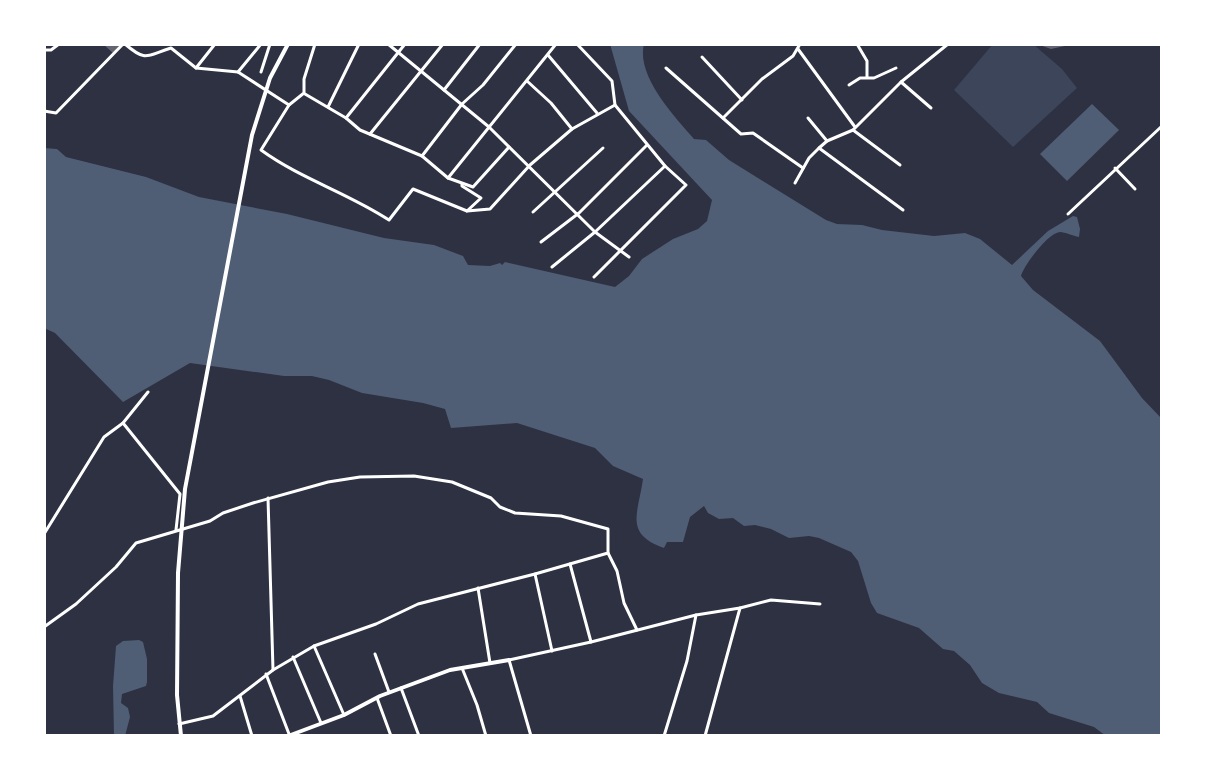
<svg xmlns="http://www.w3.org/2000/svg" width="1206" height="780" font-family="Arial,sans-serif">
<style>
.green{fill:#3c4559}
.water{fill:#4f5d75}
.building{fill:#626471}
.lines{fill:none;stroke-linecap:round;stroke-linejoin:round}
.minor{stroke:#fff;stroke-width:3}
.tertiary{stroke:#fff;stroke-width:4}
.secondary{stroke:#fff;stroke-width:4}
</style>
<rect width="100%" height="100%" fill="#2d3142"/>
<polygon class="green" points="993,44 1033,44 1062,69 1077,88 1013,147 954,90"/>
<g class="water">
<path d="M610,44H644C636,76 674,116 694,139L706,140L729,160L826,220L837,224L862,225L882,230L934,236L965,233L980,239L1012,265L1048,231L1073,216L1077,217L1080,229L1079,237C1073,236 1065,232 1060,232C1048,233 1024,265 1021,276L1033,290L1100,341L1142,398L1162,419V736H1106L1094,727L1049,713L1037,702L999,693L982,683L970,665L954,651L943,649L919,628L877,613L871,603L858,561L851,552L819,538L809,536L789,538L771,529L755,525L744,526L733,518L719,519L708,513L704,506L690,517L683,542H667L664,548C624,534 638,514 643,479L613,466L595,448L517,423L451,428L445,409L423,403L362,393L329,380L312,376H284L190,363L123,402L55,333L44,328V148L57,149L66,157L146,177L199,197L287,214L384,238L434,245L463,256L468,265L490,266L500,263L502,265L505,262L615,287L629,276L642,259L673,239L698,229L707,221L712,200L629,111Z"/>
<polygon points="1092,104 1119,130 1067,181 1040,154"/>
<polygon points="139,640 143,642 147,659 147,682 146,686 122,694 121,703 128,708 130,717 125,736 114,736 113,686 116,646 123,641"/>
</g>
<g class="building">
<polygon points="103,44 117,44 119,46 113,53"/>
<polygon points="1037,44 1074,44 1051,49"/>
</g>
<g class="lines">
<g class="minor">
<path d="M125,44C147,63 147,55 171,48L196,68L238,72L289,105L304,93V79L315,44"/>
<polyline points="388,44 489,127 595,232 629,257"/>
<polyline points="577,44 612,81 615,105 665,166 686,185 594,277"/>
<polyline points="857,44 867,61 867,77"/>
<polyline points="798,49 855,127"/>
<polyline points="44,50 51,50 59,44"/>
<polyline points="548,55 597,113"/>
<polyline points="702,57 742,100"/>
<polyline points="196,68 215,44"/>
<polyline points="666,68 741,134 753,133 803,168"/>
<polyline points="238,72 261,44"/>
<polyline points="261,72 270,44"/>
<polyline points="527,81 551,103 572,129"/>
<polyline points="901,82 931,108"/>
<polyline points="849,85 860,78 874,78 896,68"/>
<polyline points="444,90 480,44"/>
<polyline points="305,94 346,118 360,130 422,156 448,178 473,187 509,147"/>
<path d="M289,105L261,150C301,179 348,193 389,220L413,189L467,211L490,209L530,165L572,129L615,105"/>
<polyline points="328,107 359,44"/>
<polyline points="44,111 56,113 123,44"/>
<polyline points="346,118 405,44"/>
<polyline points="723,118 762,79 793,56 800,44"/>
<polyline points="808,118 827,141"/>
<polyline points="853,130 900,165"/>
<polyline points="370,134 443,44"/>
<polyline points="819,148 903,210"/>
<polyline points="422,156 462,104 483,85 516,44"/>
<polyline points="1115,168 1135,189"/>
<polyline points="448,178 556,44"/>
<polyline points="795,183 809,158 819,148 827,141 853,130 901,82 948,44"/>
<polyline points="462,184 462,186 481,198 467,211"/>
<polyline points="533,212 603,148"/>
<polyline points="1068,214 1162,126"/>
<polyline points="541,242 579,213 647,145"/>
<polyline points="552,267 595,232 665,166"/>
<polyline points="123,423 180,494 176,530"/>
<polyline points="268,498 273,670"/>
<polyline points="44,534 104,437 123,423 148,392"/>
<polyline points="608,553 617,571 624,603 637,630"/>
<polyline points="570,564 591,642"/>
<polyline points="535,574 552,651"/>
<polyline points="478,588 490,663"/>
<polyline points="740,608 771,600 820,604"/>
<polyline points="44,627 76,604 116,567 136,543 210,521 223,513 253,503 328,482 360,477 414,476 452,482 491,498 500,507 515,513 561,516 608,529 608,553 535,574 418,604 376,624 314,646 273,670 213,716 179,724"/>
<polyline points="314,646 344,715"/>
<polyline points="375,654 389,692"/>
<polyline points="293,657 321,723"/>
<polyline points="462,668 477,705 486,736"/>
<polyline points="266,674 289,734"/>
<polyline points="401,688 419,736"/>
<polyline points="240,696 252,736"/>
<polyline points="377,698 391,736"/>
<polyline points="531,736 509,660 591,642 696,615"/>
<polyline points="664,736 687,661 696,615 740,608 705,736"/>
</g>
<polyline class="tertiary" points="288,736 344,715 380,696 450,670 509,660"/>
<polyline class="secondary" points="181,736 177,695 178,573 185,489 252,135 270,78 288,44"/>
</g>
<rect width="1206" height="780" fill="none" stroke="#ffffff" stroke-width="92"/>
</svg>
